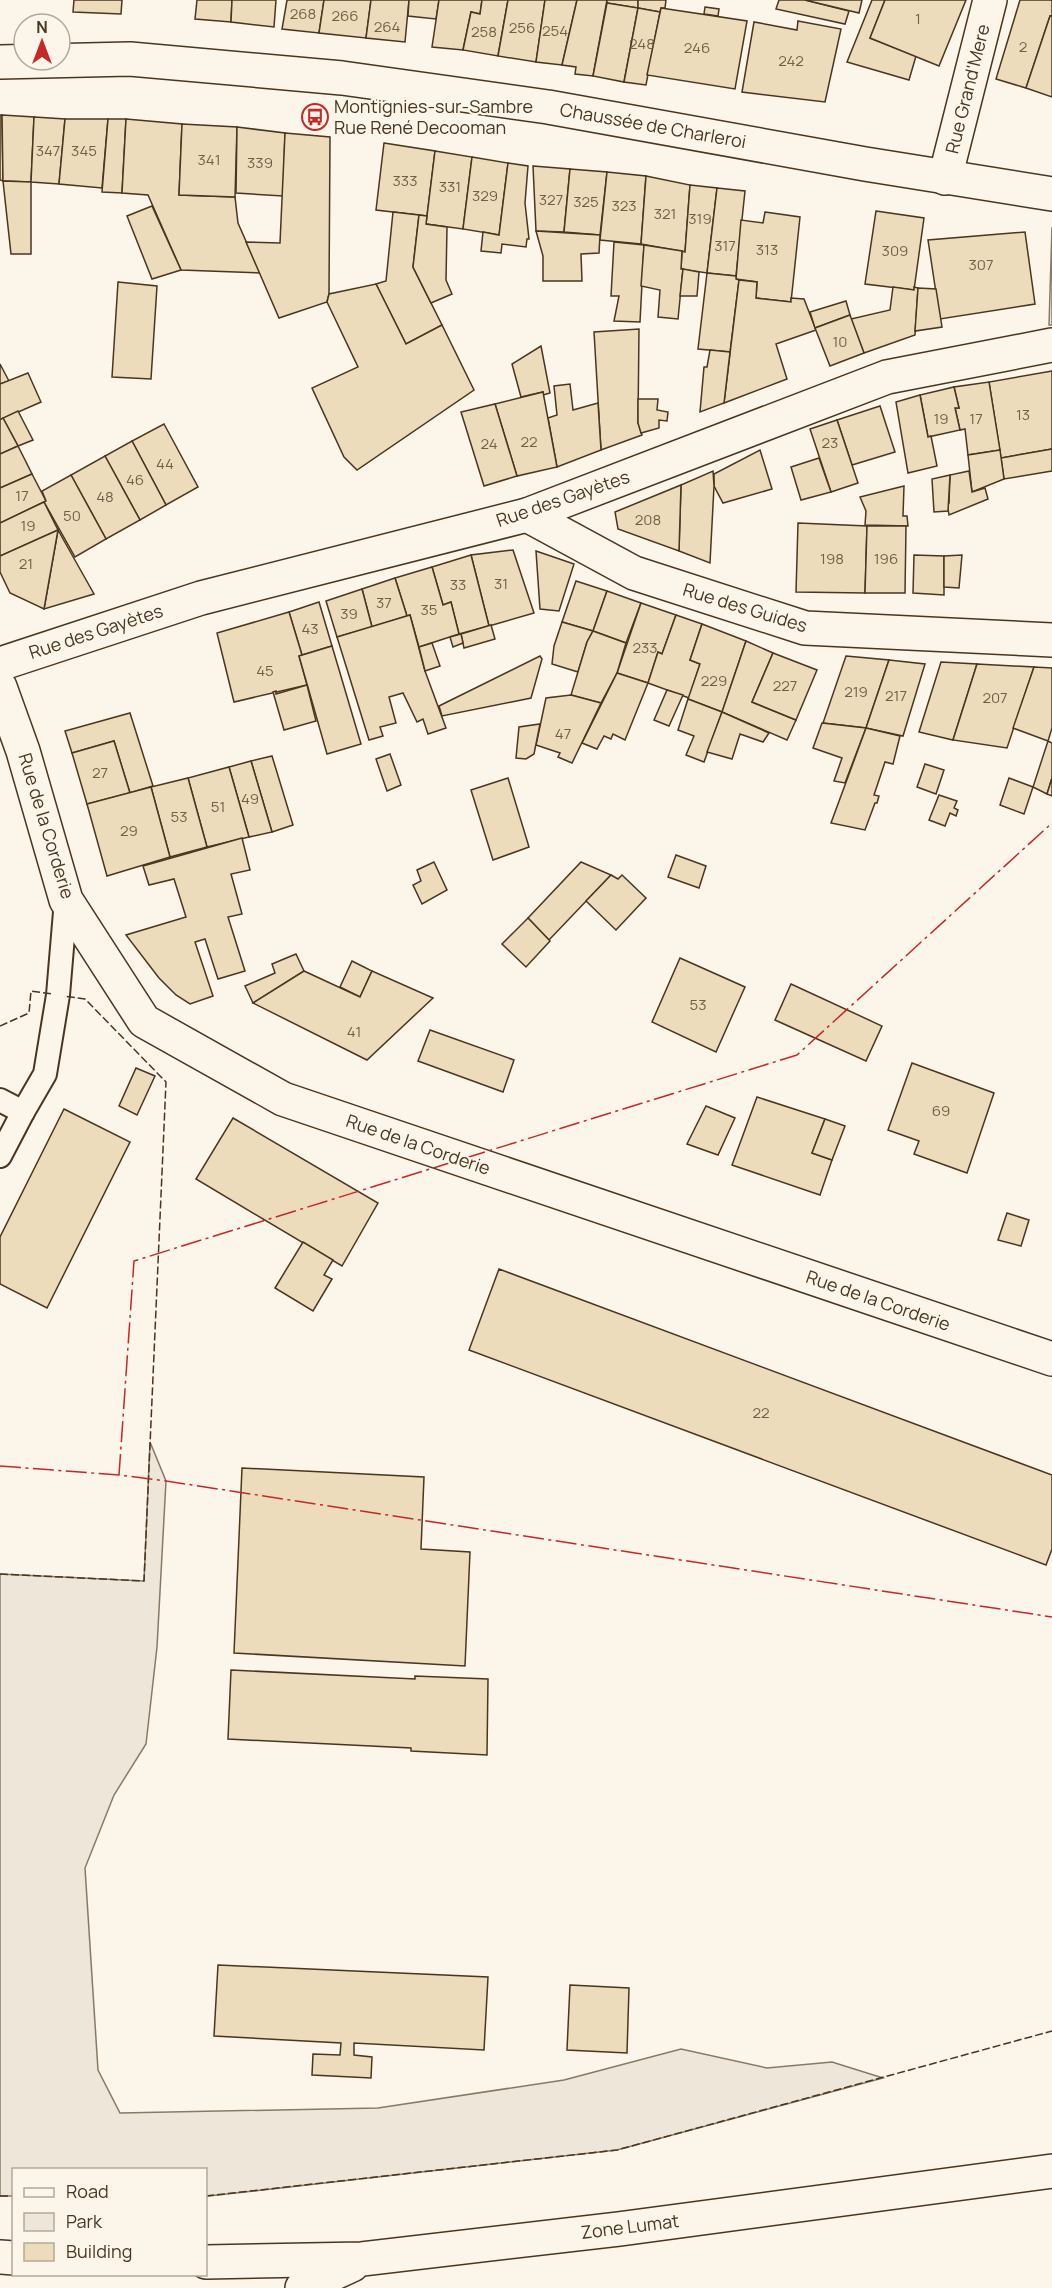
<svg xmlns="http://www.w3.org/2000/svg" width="1052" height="2288" font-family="Manrope,sans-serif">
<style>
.green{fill:#ede6d9;stroke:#887966;stroke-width:1.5}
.building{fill:#ecdcbc;stroke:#4a3520;stroke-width:1.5}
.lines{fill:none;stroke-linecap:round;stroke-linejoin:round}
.lane-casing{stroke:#4a3520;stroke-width:26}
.street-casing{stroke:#4a3520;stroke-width:36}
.secondary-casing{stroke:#4a3520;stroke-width:36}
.lane{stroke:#fbf6e9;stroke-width:22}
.street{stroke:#fbf6e9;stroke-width:33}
.secondary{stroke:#fbf6e9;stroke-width:33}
.fence{stroke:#4a3520;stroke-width:1.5;stroke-dasharray:8 3;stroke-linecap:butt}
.power{stroke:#c62828;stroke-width:1.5;stroke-dasharray:21 4.5 3 4.5;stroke-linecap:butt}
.labels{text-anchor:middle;stroke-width:4.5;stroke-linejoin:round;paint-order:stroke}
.number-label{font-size:15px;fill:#725f47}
.street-label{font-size:18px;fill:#4a3520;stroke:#fbf6e9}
.poi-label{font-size:18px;fill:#4a3520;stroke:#fbf6e9;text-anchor:start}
</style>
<rect width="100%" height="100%" fill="#fbf6e9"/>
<g class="green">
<polygon points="1052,227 1052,325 1049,325"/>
<polygon points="150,1442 166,1481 157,1647 146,1744 114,1795 85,1868 98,2070 120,2113 378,2108 564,2080 681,2049 767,2068 832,2062 883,2078 617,2150 209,2196 206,2196 206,2170 14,2170 13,2196 0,2196 0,1574 144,1581"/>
</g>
<g class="building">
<polygon points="74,0 122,0 121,14 73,12"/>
<polygon points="197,0 232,0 231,22 195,19"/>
<polygon points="232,0 276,0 274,27 231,22"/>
<polygon points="287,0 324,0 319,33 282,29"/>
<polygon points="324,0 371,0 366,38 319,33"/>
<polygon points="371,0 409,0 405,42 366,38"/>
<polygon points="409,0 439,0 436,19 408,16"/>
<polygon points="439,0 482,0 480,14 471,12 463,50 432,47"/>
<polygon points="482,0 508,0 498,56 463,50 471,12 480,14"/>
<polygon points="508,0 545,0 536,62 498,56"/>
<polygon points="545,0 577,0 562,65 536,62"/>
<polygon points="577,0 607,0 593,76 575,74 576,67 562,65"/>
<polygon points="607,0 638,0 638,8 607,3"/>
<polygon points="638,0 666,0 665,8 661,8 660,12 638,8"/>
<polygon points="779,0 805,0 849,11 845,24 776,9"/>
<polygon points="805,0 862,0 859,13"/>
<polygon points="872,0 885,0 870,38 916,56 909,80 847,62"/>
<polygon points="885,0 966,0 939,66 870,38"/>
<polygon points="1020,0 1052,0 1052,16 1050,16 1026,88 996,79"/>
<polygon points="607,3 638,8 624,82 593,76"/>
<polygon points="705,7 719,9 718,16 704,14"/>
<polygon points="638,8 660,12 646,85 624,82"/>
<polygon points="661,8 747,21 735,89 647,75"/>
<polygon points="1050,16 1052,16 1052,97 1026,88"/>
<polygon points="798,21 841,29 825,102 742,92 754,22 797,30"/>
<polygon points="0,115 2,115 3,181 0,180"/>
<polygon points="2,115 34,117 31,182 3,181"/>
<polygon points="34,117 65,119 59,184 31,182"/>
<polygon points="65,119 108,119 102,188 59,184"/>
<polygon points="108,119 126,119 122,193 102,192"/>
<polygon points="126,119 182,124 179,195 235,197 238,223 260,273 181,270 148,195 122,193"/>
<polygon points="182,124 237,127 235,197 179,195"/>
<polygon points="237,127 285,133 283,196 236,193"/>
<polygon points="285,133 330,137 329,294 327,302 279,318 246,242 280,243"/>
<polygon points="384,143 435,151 427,216 376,210"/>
<polygon points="435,151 472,157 463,229 426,224"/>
<polygon points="472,157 508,163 499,235 463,229"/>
<polygon points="508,163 528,166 525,203 529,239 527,239 526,247 502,244 501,253 481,251 483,232 499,235"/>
<polygon points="533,166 570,169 564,232 536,231"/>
<polygon points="570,169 607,172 600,235 564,232"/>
<polygon points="607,172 646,176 641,244 600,240"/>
<polygon points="646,176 690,185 685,252 641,244"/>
<polygon points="3,181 31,182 31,254 11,254"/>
<polygon points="690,185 717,188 707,273 681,269 682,251 685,252"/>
<polygon points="717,188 745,191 736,276 707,273"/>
<polygon points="152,206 181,270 152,279 127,216"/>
<polygon points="876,211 924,218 914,290 865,284"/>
<polygon points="393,212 419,215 413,267 442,325 406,344 376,284 386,281"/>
<polygon points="765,212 800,217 791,302 756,298 757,282 736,279 741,220 763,223"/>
<polygon points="419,215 427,216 426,224 447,227 446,280 452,294 431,303 413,267"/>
<polygon points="536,231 600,235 599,253 581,254 582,281 543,281 543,256"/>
<polygon points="1025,232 1035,304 940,319 928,240"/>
<polygon points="614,242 644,245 640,322 614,321 619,296 611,296"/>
<polygon points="644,245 682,251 681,269 683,269 678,319 658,317 660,290 641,286"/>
<polygon points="683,269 699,272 697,296 680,296"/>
<polygon points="707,273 736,276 736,279 739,280 730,352 698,349"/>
<polygon points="739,280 757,282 756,298 791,302 791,298 804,299 816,330 776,344 787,379 724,403"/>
<polygon points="118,282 157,286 151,379 112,377"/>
<polygon points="376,284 406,344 442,325 474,390 357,470 344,457 312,388 358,367 327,302 329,294"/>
<polygon points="893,287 914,290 914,287 918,288 915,335 864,353 851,319 890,310"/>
<polygon points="918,288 936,289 942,327 915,331"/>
<polygon points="846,301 850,315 815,328 810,312"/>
<polygon points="850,315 864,353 830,366 815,328"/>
<polygon points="639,329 638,423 642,435 601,450 594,332"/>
<polygon points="541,346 550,393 543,395 543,392 521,397 512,364"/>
<polygon points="710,350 730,352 724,403 700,412 704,367 707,367"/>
<polygon points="0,364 9,381 0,384"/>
<polygon points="1052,371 1052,449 1001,458 989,382"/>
<polygon points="28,373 41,402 0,420 0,384"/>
<polygon points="989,382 1000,450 968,455 965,429 960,430 955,408 959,408 954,387"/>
<polygon points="570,384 573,410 598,403 601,450 557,467 548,418 557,415 554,386"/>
<polygon points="954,387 959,408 955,408 960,430 928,437 920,395"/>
<polygon points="543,392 557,467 517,476 495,404"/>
<polygon points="920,395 928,437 931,436 937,466 908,473 896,402"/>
<polygon points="638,399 658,399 657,410 668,412 667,421 659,420 659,428 641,433 638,423"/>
<polygon points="495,404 517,476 484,486 461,412"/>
<polygon points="880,406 895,452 852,465 837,420"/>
<polygon points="18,411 33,440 18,446 3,418"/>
<polygon points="3,418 18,446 0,454 0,420"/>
<polygon points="837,420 858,483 831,492 810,429"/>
<polygon points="164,424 198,487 166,505 132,441"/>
<polygon points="132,441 166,505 140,520 105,456"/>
<polygon points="18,446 32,474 0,488 0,454"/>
<polygon points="1052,449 1052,471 1004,479 1001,458"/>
<polygon points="760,450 772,489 723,503 714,486 714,474"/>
<polygon points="1000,450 1004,479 972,492 968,455"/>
<polygon points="105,456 140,520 106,539 71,475"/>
<polygon points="819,458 831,492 801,500 791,467"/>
<polygon points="713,471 714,486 710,563 679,551 681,485"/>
<polygon points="969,471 972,492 985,488 988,499 949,515 947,503 949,503 950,475"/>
<polygon points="32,474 46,501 0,523 0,488"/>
<polygon points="71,475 106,539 75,557 44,502 46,501 42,491"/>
<polygon points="950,475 948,511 934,512 932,479"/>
<polygon points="681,485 679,551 618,529 615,512"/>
<polygon points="904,486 903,516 907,516 908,526 865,525 866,511 860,497"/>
<polygon points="44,502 58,530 0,556 0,523"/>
<polygon points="798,523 867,526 865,593 796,592"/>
<polygon points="867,526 906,526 905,593 865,593"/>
<polygon points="58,530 94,594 44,609"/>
<polygon points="58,530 44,609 10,593 0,572 0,556"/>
<polygon points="513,550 534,613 489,626 471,555"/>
<polygon points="536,551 574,564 559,611 540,609"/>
<polygon points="471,555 489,626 459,634 451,602 443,605 432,567"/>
<polygon points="914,555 944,556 944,595 913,593"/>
<polygon points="962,555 959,588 944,587 944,556"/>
<polygon points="432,567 443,605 451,602 459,634 419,647 410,615 407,616 395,578"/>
<polygon points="395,578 407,616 372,627 362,589"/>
<polygon points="576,581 607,591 593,631 562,622"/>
<polygon points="362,589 372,627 337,637 326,601"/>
<polygon points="607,591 641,603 626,643 593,631"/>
<polygon points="319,602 332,646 302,655 289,612"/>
<polygon points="641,603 676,615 662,654 658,652 648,683 617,673"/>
<polygon points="289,612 302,655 299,656 307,685 234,702 217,633"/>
<polygon points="410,615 425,671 446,728 428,734 423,719 417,722 403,693 389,697 396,723 380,727 383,736 369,740 337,637"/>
<polygon points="676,615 702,624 690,660 700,664 689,698 648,683 658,652 662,654"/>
<polygon points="562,622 593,631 587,642 578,672 552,664 554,646"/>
<polygon points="702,624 746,641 722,712 688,699 700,664 690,660"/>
<polygon points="491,625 495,639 464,648 461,634"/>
<polygon points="593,631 626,643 617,673 601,703 571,695 587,642"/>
<polygon points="461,634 463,643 453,647 450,637"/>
<polygon points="746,641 773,653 752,702 796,720 787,740 722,712"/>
<polygon points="432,643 440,666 425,671 419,647"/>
<polygon points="332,646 361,744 327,754 299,656"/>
<polygon points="773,653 817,670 796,720 752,702"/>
<polygon points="540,656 542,659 531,698 442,716 439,706"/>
<polygon points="846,656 889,660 866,728 823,723"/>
<polygon points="889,660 925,664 903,736 866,728"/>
<polygon points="941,662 977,664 953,740 919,732"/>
<polygon points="977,664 1034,667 1007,748 953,740"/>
<polygon points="1034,667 1052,668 1052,728 1048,741 1013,728"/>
<polygon points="617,673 648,683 625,740 613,734 611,739 604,736 597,749 582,743"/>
<polygon points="307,685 316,721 284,730 273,692 276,691 276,694"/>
<polygon points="667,690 683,695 669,726 654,720"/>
<polygon points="571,695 601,703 572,763 558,757 560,753 536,745 546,698"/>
<polygon points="688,699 722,712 704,762 686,755 694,736 678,730"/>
<polygon points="722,712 769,733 763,742 740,734 732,759 707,752"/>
<polygon points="130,713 153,786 130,793 114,741 72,753 65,731"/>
<polygon points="822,723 866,728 845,783 834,781 842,758 813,748"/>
<polygon points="540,724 534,754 526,759 516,758 519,727"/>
<polygon points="866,728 900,736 893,764 885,762 874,795 879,796 877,803 875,803 865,830 831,823"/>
<polygon points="114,741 130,793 87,804 72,753"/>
<polygon points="1048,741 1052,743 1052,778 1047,794 1033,787"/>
<polygon points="390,754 401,785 387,791 376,759"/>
<polygon points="272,756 293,825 272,832 251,761"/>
<polygon points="251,761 272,832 249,837 229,767"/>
<polygon points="925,764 944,770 936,794 917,787"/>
<polygon points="229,767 249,837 207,847 188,778"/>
<polygon points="188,778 207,847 170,857 151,787"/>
<polygon points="508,778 529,847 493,860 471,790"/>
<polygon points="1009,778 1033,787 1024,814 1000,805"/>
<polygon points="1052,778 1052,796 1047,794"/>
<polygon points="151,787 170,857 107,876 87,804"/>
<polygon points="939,795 957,801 954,808 958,810 956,816 950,813 945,826 929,820"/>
<polygon points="242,838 250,870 231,874 242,914 228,917 245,971 218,979 205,939 195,942 213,996 190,1004 176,995 159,978 126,935 186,917 174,879 149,885 143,866"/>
<polygon points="676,855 706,866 699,888 668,877"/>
<polygon points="434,862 447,890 422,904 413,885 421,881 417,870"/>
<polygon points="581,862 611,875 549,940 528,918"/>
<polygon points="611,875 618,879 622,875 646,898 616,930 586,901"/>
<polygon points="528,918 550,941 526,967 502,944"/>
<polygon points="296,954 304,971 253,1003 245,986 275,973 272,964"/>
<polygon points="680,958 745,987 716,1052 652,1022"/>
<polygon points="352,961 372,971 360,997 340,987"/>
<polygon points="304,971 360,997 372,971 433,998 367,1060 253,1003"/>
<polygon points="791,984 882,1026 866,1061 775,1020"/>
<polygon points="430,1030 514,1060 503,1092 418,1061"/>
<polygon points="912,1063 994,1093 967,1173 914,1154 919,1141 888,1130"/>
<polygon points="136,1068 155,1076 137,1115 119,1106"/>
<polygon points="757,1097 825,1119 812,1153 832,1160 820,1195 732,1165"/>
<polygon points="706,1106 735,1118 718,1155 687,1144"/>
<polygon points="64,1109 130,1142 47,1308 0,1284 0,1237"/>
<polygon points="233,1118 378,1203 342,1266 196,1179"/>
<polygon points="825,1119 845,1126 832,1160 812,1153"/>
<polygon points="1007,1213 1029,1220 1021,1246 998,1240"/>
<polygon points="303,1242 333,1260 324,1275 332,1279 313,1311 275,1288"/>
<polygon points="499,1269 1052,1475 1052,1549 1046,1565 469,1350"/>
<polygon points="242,1468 424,1477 421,1549 470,1552 465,1666 234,1653"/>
<polygon points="231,1670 415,1679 415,1676 488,1679 487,1755 411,1751 411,1748 228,1739"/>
<polygon points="218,1965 488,1977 484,2050 354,2043 354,2055 372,2057 371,2078 312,2075 313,2054 340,2055 341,2043 214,2036"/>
<polygon points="570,1985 629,1988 627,2053 567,2050"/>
</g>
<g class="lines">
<defs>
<g id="lane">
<polyline points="0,1100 23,1112 45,1074 58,995 66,900"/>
<polyline points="0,1156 23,1112"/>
</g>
<g id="street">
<polyline points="945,178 990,0"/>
<polyline points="527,515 634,573 805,628 1052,640"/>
<polyline points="0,664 201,598 527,515 887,377 1052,345"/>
<polyline points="0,687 23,751 66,900 144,1021 283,1099 1052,1359"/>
<polyline points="0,2257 14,2258"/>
<polyline points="206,2262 362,2259 619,2229 1052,2171"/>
<polyline points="302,2288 352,2265"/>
</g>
<polyline id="secondary" points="0,62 130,59 342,78 548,107 865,164 1052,194"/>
</defs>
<use href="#lane" class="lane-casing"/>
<use href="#street" class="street-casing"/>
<use href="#secondary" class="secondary-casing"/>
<use href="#lane" class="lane"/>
<use href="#street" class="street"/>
<use href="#secondary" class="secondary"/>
<g class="fence">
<polyline points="0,1026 29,1013 31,991 52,994"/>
<polyline points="0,1574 144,1581 166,1082 85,999 64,996"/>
<polyline points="0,2196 14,2196"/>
<polyline points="206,2196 617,2150 1052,2031"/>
</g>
<g class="power">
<polyline points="0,1466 119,1475 166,1481 1052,1617"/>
<polyline points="119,1475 134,1261 797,1055 1052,823"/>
</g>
</g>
<defs>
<symbol id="bus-ring" viewBox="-11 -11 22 22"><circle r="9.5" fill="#fbf6e9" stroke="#c62828" stroke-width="1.5"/><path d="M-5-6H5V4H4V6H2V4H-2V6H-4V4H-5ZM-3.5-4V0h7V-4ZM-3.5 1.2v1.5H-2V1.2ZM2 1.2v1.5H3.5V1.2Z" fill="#c62828"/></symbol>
</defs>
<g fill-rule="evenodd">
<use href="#bus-ring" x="300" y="102" width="30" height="30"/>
</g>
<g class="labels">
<g class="number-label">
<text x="303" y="19">268</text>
<text x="345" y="21">266</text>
<text x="918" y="24">1</text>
<text x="387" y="32">264</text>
<text x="522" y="33">256</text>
<text x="555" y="36">254</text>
<text x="484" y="37">258</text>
<text x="642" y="49">248</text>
<text x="1023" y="52">2</text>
<text x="697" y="53">246</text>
<text x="791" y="66">242</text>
<text x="48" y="156">347</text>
<text x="84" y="156">345</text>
<text x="209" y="165">341</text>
<text x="260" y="168">339</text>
<text x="405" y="186">333</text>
<text x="450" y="192">331</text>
<text x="485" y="201">329</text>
<text x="551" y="205">327</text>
<text x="586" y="207">325</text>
<text x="624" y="211">323</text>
<text x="665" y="219">321</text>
<text x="700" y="224">319</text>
<text x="725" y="251">317</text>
<text x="767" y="255">313</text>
<text x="895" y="256">309</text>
<text x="981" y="270">307</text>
<text x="840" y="347">10</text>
<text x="1023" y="420">13</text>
<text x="941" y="424">19</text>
<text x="976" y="424">17</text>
<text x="529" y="447">22</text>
<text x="830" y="448">23</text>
<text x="489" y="449">24</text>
<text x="165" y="469">44</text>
<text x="135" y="485">46</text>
<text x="22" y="501">17</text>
<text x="105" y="502">48</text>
<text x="72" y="521">50</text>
<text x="648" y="525">208</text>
<text x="28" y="531">19</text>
<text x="832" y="564">198</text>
<text x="886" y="564">196</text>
<text x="26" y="569">21</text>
<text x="501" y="589">31</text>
<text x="458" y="590">33</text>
<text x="384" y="608">37</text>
<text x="429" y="615">35</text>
<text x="349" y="619">39</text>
<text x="310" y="634">43</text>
<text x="645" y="653">233</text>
<text x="265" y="676">45</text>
<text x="714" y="686">229</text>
<text x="785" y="691">227</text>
<text x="856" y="697">219</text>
<text x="896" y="701">217</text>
<text x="995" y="703">207</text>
<text x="563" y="739">47</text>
<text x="100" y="778">27</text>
<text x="250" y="804">49</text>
<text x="218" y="812">51</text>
<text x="179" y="822">53</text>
<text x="129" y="836">29</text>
<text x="698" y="1010">53</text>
<text x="354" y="1037">41</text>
<text x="941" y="1116">69</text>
<text x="761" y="1418">22</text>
</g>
<g class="street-label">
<text transform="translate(968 89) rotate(-76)" y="6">Rue Grand'Mere</text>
<text transform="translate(653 126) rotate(10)" y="6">Chaussée de Charleroi</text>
<text transform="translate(563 499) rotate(-19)" y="6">Rue des Gayètes</text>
<text transform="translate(745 608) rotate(17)" y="6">Rue des Guides</text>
<text transform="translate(96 632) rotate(-18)" y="6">Rue des Gayètes</text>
<text transform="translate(46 826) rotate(73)" y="6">Rue de la Corderie</text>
<text transform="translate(418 1145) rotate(19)" y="6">Rue de la Corderie</text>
<text transform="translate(878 1301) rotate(19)" y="6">Rue de la Corderie</text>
<text transform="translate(630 2227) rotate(-7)" y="6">Zone Lumat</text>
</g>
<g class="poi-label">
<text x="334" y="113">Montignies-sur-Sambre<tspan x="334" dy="21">Rue René Decooman</tspan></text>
</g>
</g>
<rect x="12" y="2168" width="195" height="108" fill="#fbf6e9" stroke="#b4a999" stroke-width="1.5"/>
<rect x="24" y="2188" width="30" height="9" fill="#fbf6e9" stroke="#b4a999" stroke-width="1.5"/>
<text x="66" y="2198" font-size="18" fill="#4a3520">Road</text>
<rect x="24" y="2213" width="30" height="18" fill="#ede6d9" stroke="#b4a999" stroke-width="1.5"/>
<text x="66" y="2228" font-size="18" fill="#4a3520">Park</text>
<rect x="24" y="2243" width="30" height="18" fill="#ecdcbc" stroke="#b4a999" stroke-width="1.5"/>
<text x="66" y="2258" font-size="18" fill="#4a3520">Building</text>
<g transform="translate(42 42)"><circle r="28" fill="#fbf6e9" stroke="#b4a999" stroke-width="1.5"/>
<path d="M0-4.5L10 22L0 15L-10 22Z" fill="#c62828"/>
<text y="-9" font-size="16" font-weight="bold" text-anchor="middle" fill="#4a3520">N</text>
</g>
</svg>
